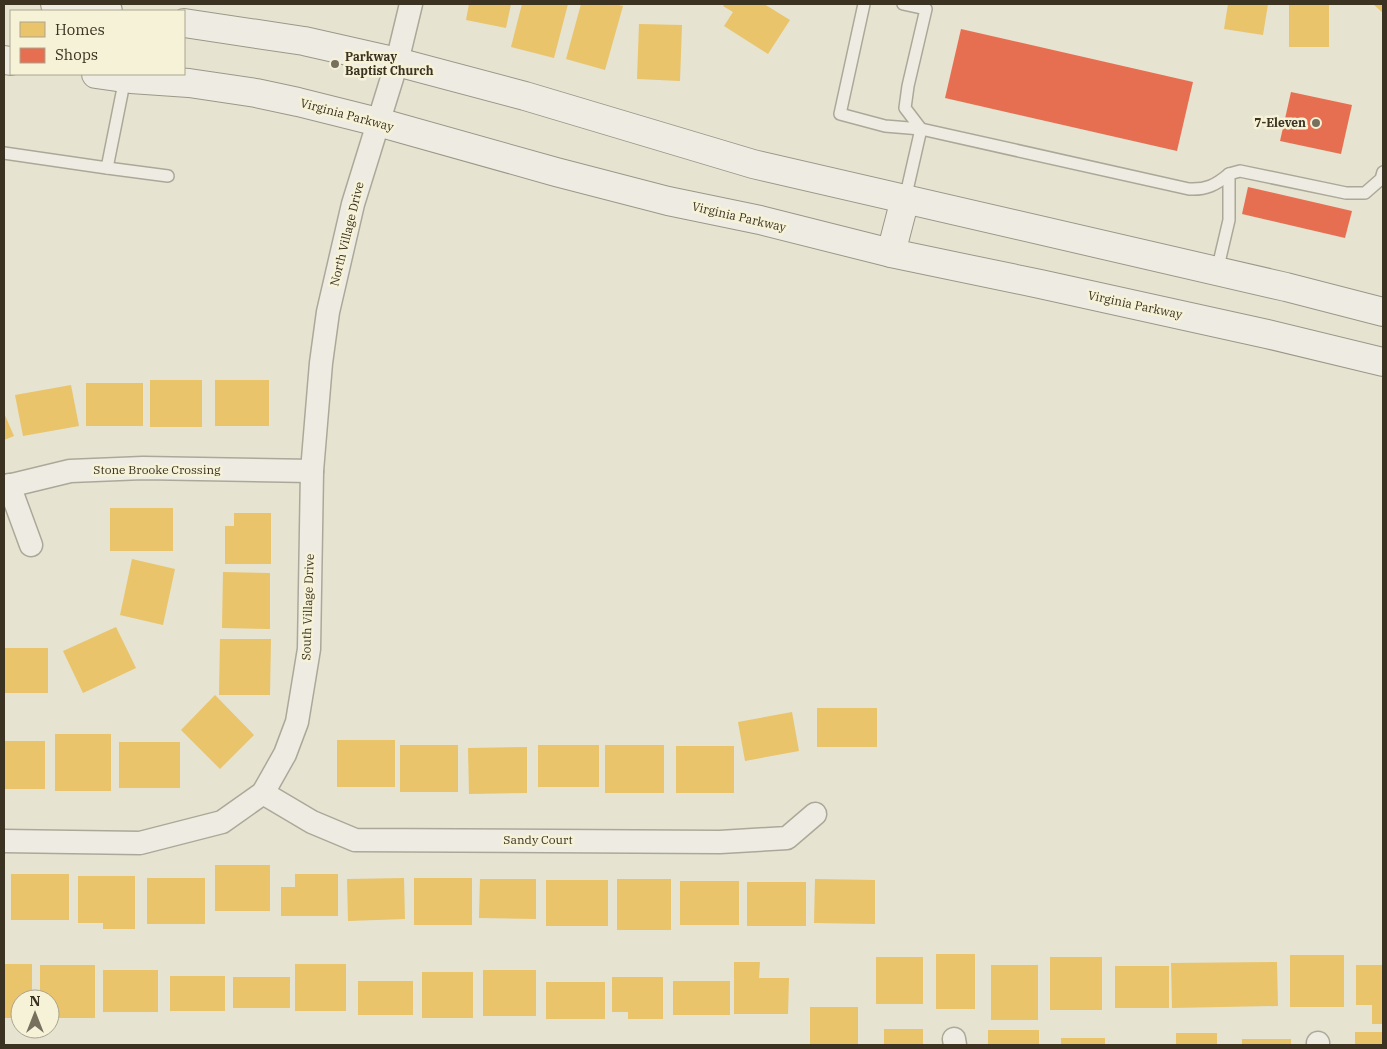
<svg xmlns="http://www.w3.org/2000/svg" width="1387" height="1049" font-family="'IBM Plex Serif',serif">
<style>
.homes{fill:#e9c46a}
.shops{fill:#e76f51}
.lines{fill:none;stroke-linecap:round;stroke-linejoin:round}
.lane-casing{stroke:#aca899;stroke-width:14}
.street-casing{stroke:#aca899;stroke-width:25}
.secondary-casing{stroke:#9b9789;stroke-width:30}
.lane{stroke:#eeece2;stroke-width:11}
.street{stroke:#eeece2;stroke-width:22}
.secondary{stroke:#eeece2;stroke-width:28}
.poi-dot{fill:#77705e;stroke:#f6f2d8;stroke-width:2}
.labels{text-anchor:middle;stroke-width:5;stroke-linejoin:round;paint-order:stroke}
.poi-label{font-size:12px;font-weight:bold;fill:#3b3221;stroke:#f6f2d8;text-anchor:start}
.street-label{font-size:12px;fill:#3b3221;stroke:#f6f2d8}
</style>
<rect width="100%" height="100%" fill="#e6e3d0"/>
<g class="homes">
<polygon points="469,4 511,4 506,28 466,20"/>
<polygon points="522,4 568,4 554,58 511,47"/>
<polygon points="581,4 614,4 623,6 605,70 566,59"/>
<polygon points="725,4 764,4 790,20 768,54 724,26 733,12 723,6"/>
<polygon points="1228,4 1268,4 1263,35 1224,29"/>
<rect x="1289" y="4" width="40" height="43"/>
<polygon points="1373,4 1383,4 1383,13"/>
<polygon points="639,24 682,25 680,81 637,79"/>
<rect x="150" y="380" width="52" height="47"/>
<rect x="215" y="380" width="54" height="46"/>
<rect x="86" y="383" width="57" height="43"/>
<polygon points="71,385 79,426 23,436 15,395"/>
<polygon points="4,413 14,436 4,440"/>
<rect x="110" y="508" width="63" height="43"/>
<polygon points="234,513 271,513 271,564 225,564 225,526 234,526"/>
<polygon points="132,559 175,569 163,625 120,615"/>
<polygon points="223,572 270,573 270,629 222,628"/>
<polygon points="116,627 136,668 83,693 63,651"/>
<polygon points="220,639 271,639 270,695 219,695"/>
<rect x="4" y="648" width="44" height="45"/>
<polygon points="215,695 254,735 220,769 181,730"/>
<rect x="817" y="708" width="60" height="39"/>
<polygon points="792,712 799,751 745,761 738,722"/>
<rect x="55" y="734" width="56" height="57"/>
<rect x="337" y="740" width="58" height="47"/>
<rect x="4" y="741" width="41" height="48"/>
<rect x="119" y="742" width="61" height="46"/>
<rect x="400" y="745" width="58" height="47"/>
<rect x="538" y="745" width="61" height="42"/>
<rect x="605" y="745" width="59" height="48"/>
<rect x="676" y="746" width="58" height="47"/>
<polygon points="527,747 527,793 469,794 468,748"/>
<rect x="215" y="865" width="55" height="46"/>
<rect x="11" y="874" width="58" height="46"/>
<polygon points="295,874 338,874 338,916 281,916 281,887 295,887"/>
<polygon points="78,876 135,876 135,929 103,929 103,923 78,923"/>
<rect x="147" y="878" width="58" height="46"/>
<polygon points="404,878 405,919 348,921 347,879"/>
<rect x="414" y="878" width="58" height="47"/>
<polygon points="480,879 536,879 536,919 479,918"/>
<rect x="617" y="879" width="54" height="51"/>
<polygon points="815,879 875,880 875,924 814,923"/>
<rect x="546" y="880" width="62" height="46"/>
<rect x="680" y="881" width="59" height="44"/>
<rect x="747" y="882" width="59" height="44"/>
<rect x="936" y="954" width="39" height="55"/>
<rect x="1290" y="955" width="54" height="52"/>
<rect x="876" y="957" width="47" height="47"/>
<rect x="1050" y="957" width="52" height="53"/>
<polygon points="734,962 760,962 759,978 789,978 788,1014 734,1014"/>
<polygon points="1277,962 1278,1006 1172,1008 1171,963"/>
<polygon points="4,964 32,964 32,999 20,999 20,1018 4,1018"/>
<rect x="295" y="964" width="51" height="47"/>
<polygon points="40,965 95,965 95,1018 50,1018 50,999 40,999"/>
<rect x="991" y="965" width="47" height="55"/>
<polygon points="1356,965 1383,965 1383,1024 1372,1024 1372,1005 1356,1005"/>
<rect x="1115" y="966" width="54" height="42"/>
<rect x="103" y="970" width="55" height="42"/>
<rect x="483" y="970" width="53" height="46"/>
<rect x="422" y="972" width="51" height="46"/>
<rect x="170" y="976" width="55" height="35"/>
<rect x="233" y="977" width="57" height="31"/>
<polygon points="612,977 663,977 663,1019 628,1019 628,1012 612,1012"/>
<rect x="358" y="981" width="55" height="34"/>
<rect x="673" y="981" width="57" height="34"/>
<rect x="546" y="982" width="59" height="37"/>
<rect x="810" y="1007" width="48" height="38"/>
<rect x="884" y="1029" width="39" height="16"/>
<rect x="988" y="1030" width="51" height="15"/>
<rect x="1355" y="1032" width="28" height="13"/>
<rect x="1176" y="1033" width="41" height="12"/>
<rect x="1061" y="1038" width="44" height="7"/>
<rect x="1242" y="1039" width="49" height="6"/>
</g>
<g class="shops">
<polygon points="961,29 1193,82 1177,151 945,98"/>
<polygon points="1291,92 1352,105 1341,154 1280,141"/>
<polygon points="1248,187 1352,211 1345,238 1242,214"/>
</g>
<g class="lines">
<defs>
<g id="lane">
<path d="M864,4L840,114L885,126L921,129L1189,189C1206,190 1216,185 1229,174"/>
<polyline points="903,4 926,9 908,86 905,108 921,129"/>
<polyline points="4,153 107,168 125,78"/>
<polyline points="107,168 168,176"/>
<polyline points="905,199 921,129"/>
<polyline points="1217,271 1229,220 1229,174 1240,171 1346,193 1365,193 1381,179 1383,172"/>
</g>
<g id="street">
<polyline points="9,485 31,545"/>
<polyline points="4,487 70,471 143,468 312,471"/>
<polyline points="263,793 312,822 355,840 720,842 787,838 815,814"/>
<polyline points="4,841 140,843 222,822 263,793 285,754 297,722 309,649 312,471 321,363 328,312 353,204 397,62 411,4"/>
<polyline points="954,1039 955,1045"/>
<polyline points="1318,1045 1318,1043"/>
</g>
<g id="secondary">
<polyline points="55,4 108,11"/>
<polyline points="184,23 304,41 397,62 525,96 753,164 1286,287 1383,312"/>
<polyline points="4,60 11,61"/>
<polyline points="96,74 131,79 189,83 256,93 298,102 378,122 556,172 668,201 760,220 891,253 1040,284 1267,334 1383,362"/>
<polyline points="891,253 905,199"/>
</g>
</defs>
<use href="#lane" class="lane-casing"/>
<use href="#street" class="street-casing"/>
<use href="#secondary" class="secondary-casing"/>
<use href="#lane" class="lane"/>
<use href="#street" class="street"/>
<use href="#secondary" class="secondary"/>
</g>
<g class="poi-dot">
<circle cx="335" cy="64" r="5"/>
<circle cx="1316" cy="123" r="5"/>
</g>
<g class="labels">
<g class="poi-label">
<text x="345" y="61">Parkway<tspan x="345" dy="14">Baptist Church</tspan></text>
<text x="1306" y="127" text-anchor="end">7-Eleven</text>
</g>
<g class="street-label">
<text transform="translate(347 115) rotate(15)" y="4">Virginia Parkway</text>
<text transform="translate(739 217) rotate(13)" y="4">Virginia Parkway</text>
<text transform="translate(347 234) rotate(-76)" y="4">North Village Drive</text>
<text transform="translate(1135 305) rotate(12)" y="4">Virginia Parkway</text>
<text x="157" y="474">Stone Brooke Crossing</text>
<text transform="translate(308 607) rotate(-88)" y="4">South Village Drive</text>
<text x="538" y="844">Sandy Court</text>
</g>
</g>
<rect width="1387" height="1049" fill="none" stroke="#3b3221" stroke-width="10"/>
<rect x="10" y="10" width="175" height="65" fill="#f6f2d8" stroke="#aba58f"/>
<rect x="20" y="22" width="25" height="15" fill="#e9c46a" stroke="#aba58f"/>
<text x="55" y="35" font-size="15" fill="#3b3221">Homes</text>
<rect x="20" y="48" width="25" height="15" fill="#e76f51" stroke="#aba58f"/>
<text x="55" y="60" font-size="15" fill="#3b3221">Shops</text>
<g transform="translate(35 1014)"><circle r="24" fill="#f6f2d8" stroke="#aba58f"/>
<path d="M0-4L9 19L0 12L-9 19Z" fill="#77705e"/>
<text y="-8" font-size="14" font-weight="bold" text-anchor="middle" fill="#3b3221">N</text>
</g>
</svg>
